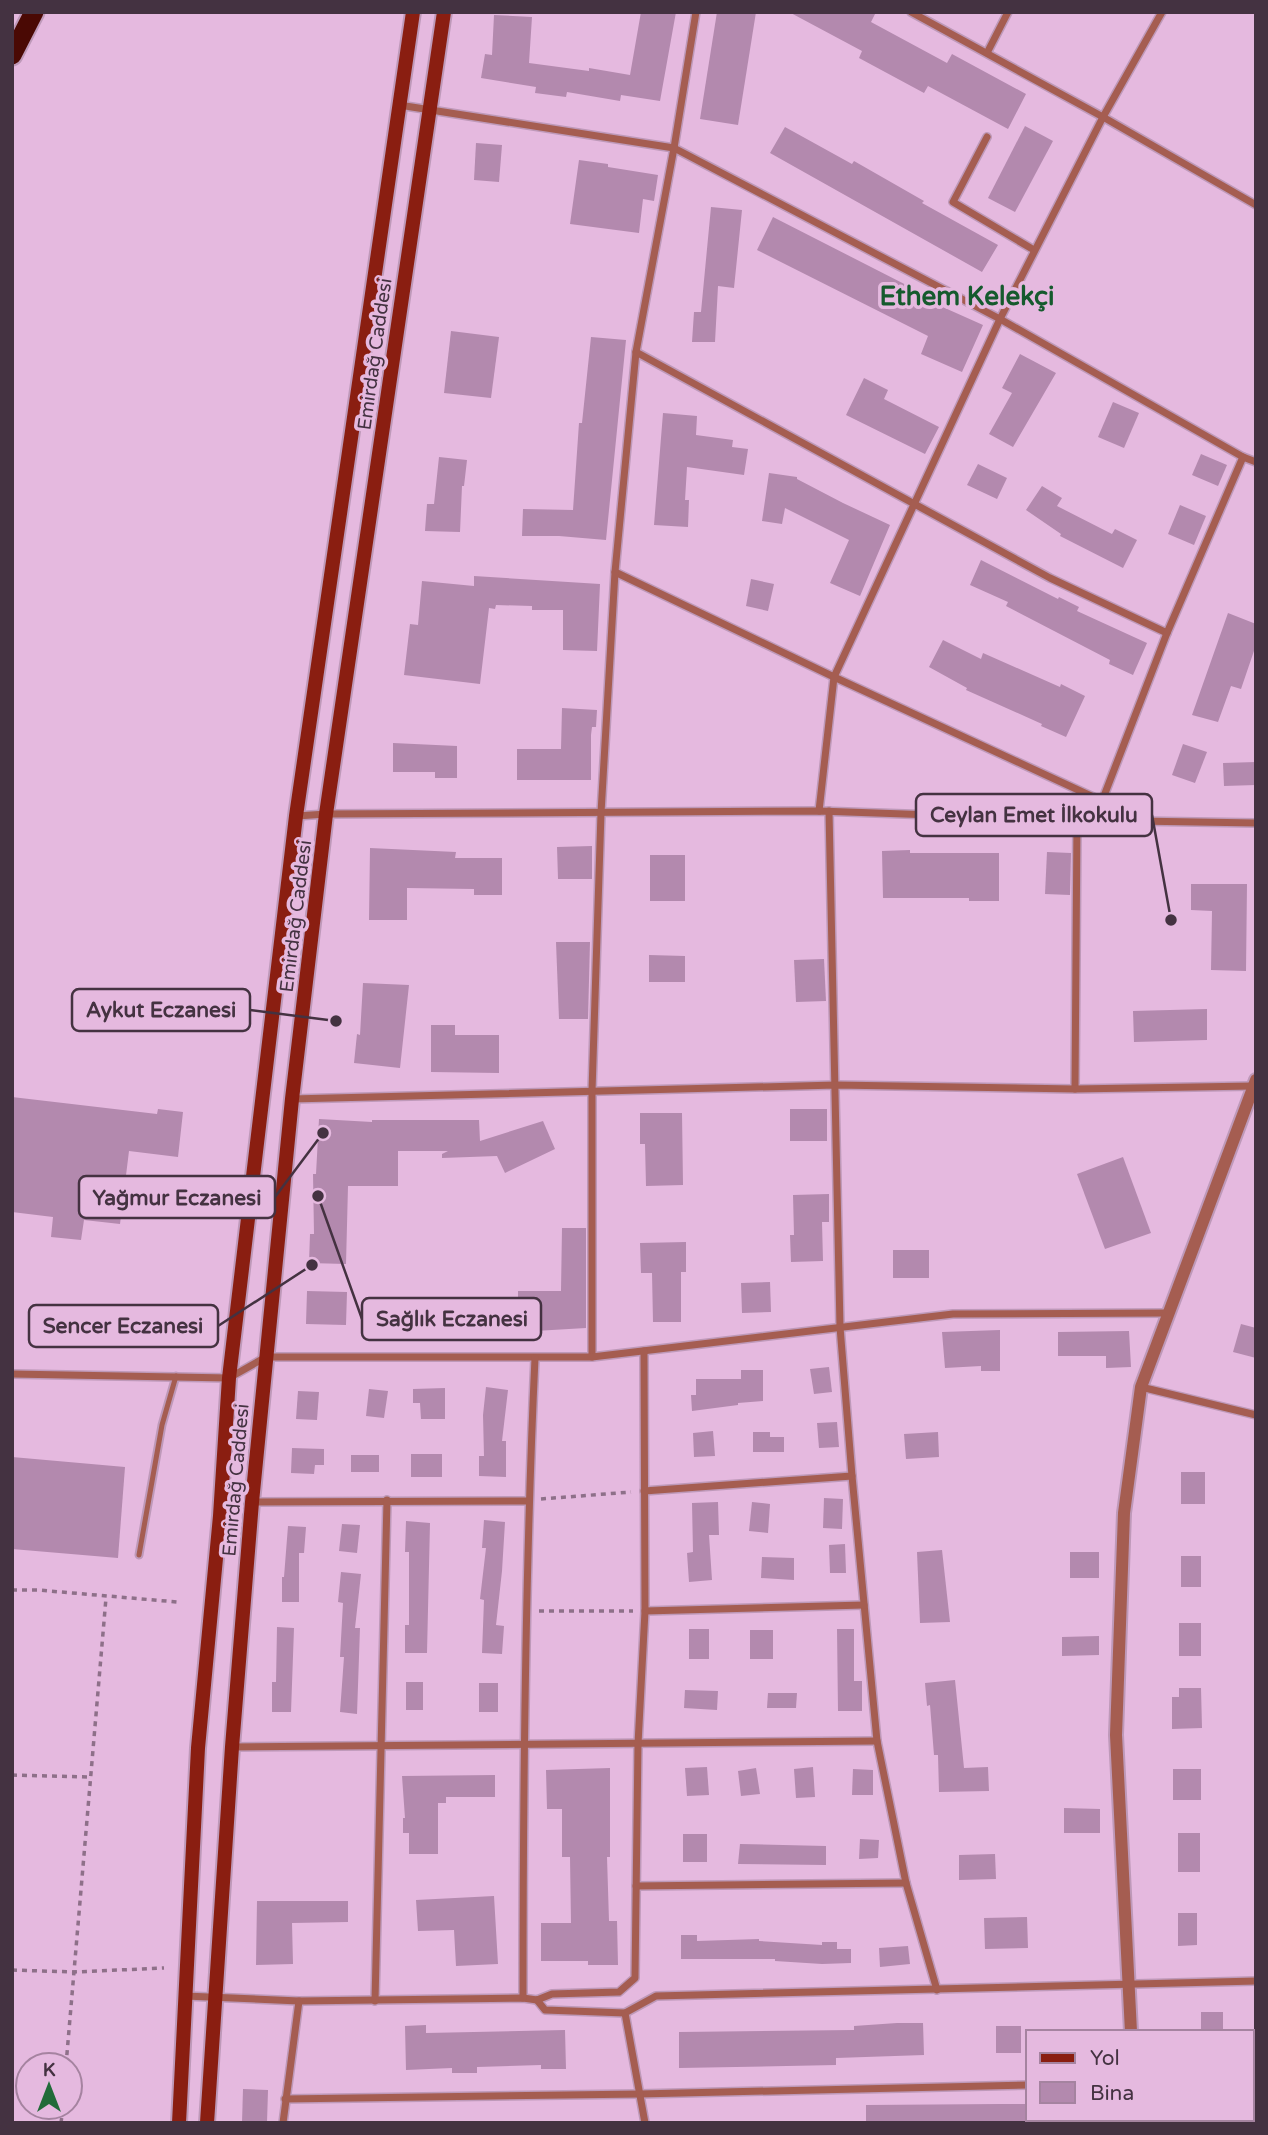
<svg xmlns="http://www.w3.org/2000/svg" width="1268" height="2135" font-family="'Varela Round',sans-serif">
<style>
.building{fill:#b389ae}
.lines{fill:none;stroke-linecap:round;stroke-linejoin:round}
.service-casing{stroke:#be99b9;stroke-width:9}
.minor-casing{stroke:#be99b9;stroke-width:10}
.tertiary-casing{stroke:#be99b9;stroke-width:16}
.secondary-casing{stroke:#be99b9;stroke-width:18}
.trunk-casing{stroke:#be99b9;stroke-width:23}
.path{stroke:#8e7089;stroke-width:3.5;stroke-dasharray:5 5;stroke-linecap:butt}
.service{stroke:#a55d51;stroke-width:5}
.minor{stroke:#a55d51;stroke-width:7}
.tertiary{stroke:#a55d51;stroke-width:12}
.secondary{stroke:#8a1e11;stroke-width:14}
.trunk{stroke:#4a0904;stroke-width:19}
.labels{text-anchor:middle;stroke-width:7;stroke-linejoin:round;paint-order:stroke}
.street-label{font-size:19px;fill:#443241;stroke:#e5b9df}
.district-label{font-size:26px;font-weight:bold;fill:#155a2d;stroke:#e5b9df}
.leader{fill:none;stroke:#443241;stroke-width:2.5}
.callout-dot{fill:#443241;stroke:#e5b9df;stroke-width:2.5}
.callout{fill:#e5b9df;stroke:#443241;stroke-width:2.5}
.callout-label{font-size:21px;text-anchor:middle;font-weight:bold;fill:#443241}
</style>
<rect width="100%" height="100%" fill="#e5b9df"/>
<g class="building">
<polygon points="641,12 676,12 660,101 621,95 620,101 567,92 566,97 535,93 536,87 481,78 485,54 492,55 494,15 532,17 529,63 589,71 589,68 630,75"/>
<polygon points="717,12 756,12 738,125 700,119"/>
<polygon points="789,12 876,12 871,22 947,63 952,54 1026,94 1008,129 928,86 924,93 859,58 862,51"/>
<polygon points="1025,126 1053,141 1015,212 988,198"/>
<polygon points="785,127 852,164 854,161 924,201 922,203 998,245 982,272 770,153"/>
<polygon points="476,143 502,145 499,182 474,180"/>
<polygon points="579,160 608,164 608,167 658,175 654,201 643,199 639,233 570,224"/>
<polygon points="711,207 742,210 734,288 718,286 715,342 692,342 694,312 701,312"/>
<polygon points="773,217 920,292 918,296 983,325 962,372 921,354 928,336 757,250"/>
<polygon points="451,331 499,337 491,398 444,393"/>
<polygon points="591,337 626,340 606,540 559,536 522,536 523,509 573,510 579,423 582,423"/>
<polygon points="1020,354 1056,373 1013,447 989,434 1012,393 1002,388"/>
<polygon points="864,378 888,390 884,399 939,427 925,454 846,415"/>
<polygon points="1113,402 1139,413 1124,448 1098,437"/>
<polygon points="663,413 697,416 696,435 733,440 732,447 748,449 744,475 687,467 685,500 689,500 688,527 654,525"/>
<polygon points="1201,454 1227,465 1218,486 1192,475"/>
<polygon points="439,457 467,460 464,486 462,486 460,532 425,531 427,504 434,504"/>
<polygon points="978,464 1007,478 997,499 967,485"/>
<polygon points="769,473 797,477 797,479 843,503 890,525 860,596 830,583 849,540 785,508 782,524 762,521"/>
<polygon points="1042,486 1062,498 1057,506 1112,534 1115,529 1137,540 1123,568 1060,536 1061,534 1026,510"/>
<polygon points="1180,505 1206,516 1194,545 1168,534"/>
<polygon points="981,560 1058,599 1059,597 1079,607 1077,611 1147,643 1133,675 1109,664 1110,660 1006,606 1008,602 970,585"/>
<polygon points="474,576 600,584 597,651 563,650 563,610 532,610 532,606 496,605 495,609 489,608 480,684 404,675 410,624 418,625 422,581 474,586"/>
<polygon points="751,579 774,584 768,611 746,606"/>
<polygon points="1228,613 1256,624 1256,645 1241,689 1231,686 1218,722 1192,715"/>
<polygon points="943,640 981,659 983,653 1060,687 1061,684 1085,696 1066,737 1041,726 1042,724 966,690 967,688 929,667"/>
<polygon points="562,708 597,710 596,727 592,727 591,735 591,780 517,780 517,749 561,749"/>
<polygon points="393,743 457,746 457,778 435,778 435,772 393,772"/>
<polygon points="1183,744 1207,752 1195,783 1172,775"/>
<polygon points="1256,762 1256,785 1224,786 1223,763"/>
<polygon points="592,846 592,879 558,879 557,847"/>
<polygon points="370,848 456,852 455,858 502,858 502,895 474,895 474,889 407,888 407,920 369,920"/>
<polygon points="910,850 910,853 999,853 999,901 969,901 969,898 883,898 882,851"/>
<polygon points="1047,852 1071,853 1070,895 1045,894"/>
<rect x="650" y="855" width="35" height="46"/>
<polygon points="1191,884 1247,884 1246,971 1211,970 1212,911 1191,910"/>
<polygon points="556,942 590,942 588,1019 559,1019"/>
<polygon points="649,955 685,956 685,982 649,982"/>
<polygon points="824,959 826,1001 796,1002 794,960"/>
<polygon points="363,983 409,985 400,1068 354,1063 357,1034 360,1035"/>
<polygon points="1207,1009 1207,1040 1134,1042 1133,1011"/>
<polygon points="431,1025 455,1025 455,1035 499,1035 499,1073 431,1072"/>
<polygon points="12,1097 157,1114 158,1109 183,1112 178,1157 129,1151 120,1224 84,1220 81,1240 51,1237 53,1217 12,1212"/>
<rect x="790" y="1109" width="37" height="32"/>
<polygon points="640,1113 682,1113 683,1185 646,1186 645,1144 640,1144"/>
<polygon points="319,1119 372,1122 372,1120 479,1120 480,1141 543,1121 555,1149 505,1173 497,1156 442,1158 442,1154 448,1151 398,1151 398,1186 348,1186 346,1264 309,1263 310,1234 314,1234 313,1174 316,1174"/>
<polygon points="1123,1157 1151,1233 1105,1249 1077,1174"/>
<polygon points="829,1194 829,1222 822,1222 823,1261 791,1262 790,1235 794,1235 793,1195"/>
<polygon points="562,1228 586,1228 586,1328 518,1332 518,1291 561,1291"/>
<polygon points="686,1242 686,1272 681,1272 681,1322 653,1322 652,1273 641,1273 640,1243"/>
<rect x="893" y="1250" width="36" height="28"/>
<polygon points="770,1282 771,1312 742,1313 741,1283"/>
<polygon points="307,1291 347,1292 346,1325 306,1324"/>
<polygon points="1241,1324 1256,1328 1256,1358 1233,1352"/>
<polygon points="1000,1330 1000,1371 981,1371 981,1366 945,1368 942,1332"/>
<polygon points="1129,1331 1131,1367 1106,1368 1106,1356 1058,1356 1058,1332"/>
<polygon points="829,1367 832,1392 814,1394 810,1369"/>
<polygon points="741,1370 763,1370 763,1401 738,1403 738,1405 692,1411 691,1395 696,1395 696,1379 741,1379"/>
<polygon points="486,1387 508,1390 502,1441 506,1441 506,1477 479,1476 479,1456 484,1456 483,1415"/>
<polygon points="445,1388 445,1419 421,1419 420,1403 413,1403 413,1389"/>
<polygon points="369,1389 388,1391 384,1418 366,1416"/>
<polygon points="298,1391 319,1392 317,1420 296,1419"/>
<polygon points="837,1422 839,1447 819,1448 817,1423"/>
<polygon points="713,1431 715,1456 694,1457 693,1433"/>
<polygon points="753,1432 770,1432 770,1437 784,1437 784,1452 753,1452"/>
<polygon points="938,1432 939,1457 906,1459 904,1434"/>
<polygon points="292,1448 324,1449 324,1465 315,1465 314,1474 291,1473"/>
<rect x="411" y="1454" width="31" height="23"/>
<rect x="351" y="1455" width="28" height="17"/>
<polygon points="12,1457 125,1467 118,1558 12,1549"/>
<rect x="1181" y="1472" width="24" height="32"/>
<polygon points="824,1498 843,1499 842,1529 823,1528"/>
<polygon points="718,1502 719,1535 709,1535 712,1580 689,1582 687,1553 693,1552 692,1503"/>
<polygon points="752,1502 770,1504 768,1533 749,1531"/>
<polygon points="484,1520 505,1522 502,1571 496,1625 504,1626 502,1654 482,1653 484,1600 480,1599 486,1548 482,1548"/>
<polygon points="406,1521 430,1523 427,1653 405,1653 405,1625 409,1625 409,1552 405,1552"/>
<polygon points="342,1524 360,1525 357,1553 339,1551"/>
<polygon points="288,1526 306,1527 304,1553 299,1553 299,1602 282,1602 282,1577 284,1577"/>
<polygon points="845,1544 846,1573 830,1573 829,1545"/>
<polygon points="942,1550 950,1622 920,1623 917,1552"/>
<rect x="1070" y="1552" width="29" height="26"/>
<rect x="1181" y="1556" width="20" height="31"/>
<polygon points="762,1557 794,1558 794,1580 761,1578"/>
<polygon points="341,1572 361,1574 355,1628 360,1628 357,1714 340,1712 344,1657 340,1657 343,1603 338,1602"/>
<rect x="1179" y="1623" width="22" height="33"/>
<polygon points="277,1627 294,1628 291,1712 272,1712 272,1682 276,1682"/>
<rect x="689" y="1629" width="20" height="30"/>
<polygon points="837,1629 854,1629 854,1681 862,1681 862,1711 838,1711"/>
<rect x="750" y="1630" width="23" height="29"/>
<polygon points="1099,1636 1099,1655 1062,1656 1062,1637"/>
<polygon points="955,1680 964,1768 988,1767 989,1791 939,1792 938,1755 934,1755 930,1705 927,1706 925,1683"/>
<rect x="406" y="1682" width="17" height="28"/>
<rect x="479" y="1683" width="19" height="29"/>
<polygon points="1179,1688 1201,1688 1202,1728 1172,1729 1172,1697 1179,1697"/>
<polygon points="685,1690 718,1691 717,1710 684,1708"/>
<polygon points="768,1693 797,1693 796,1708 767,1708"/>
<polygon points="707,1767 709,1795 687,1796 685,1768"/>
<polygon points="813,1767 815,1797 796,1798 794,1769"/>
<polygon points="610,1768 610,1857 607,1857 609,1921 617,1921 618,1965 588,1965 588,1961 541,1961 541,1923 571,1923 570,1857 562,1857 562,1809 547,1809 546,1770"/>
<polygon points="756,1768 760,1794 741,1796 738,1771"/>
<polygon points="853,1769 873,1770 873,1795 852,1795"/>
<rect x="1173" y="1769" width="28" height="31"/>
<polygon points="495,1775 495,1797 446,1797 446,1803 438,1803 438,1854 409,1854 409,1833 403,1833 403,1818 405,1818 402,1776"/>
<polygon points="1064,1808 1100,1809 1100,1833 1064,1833"/>
<rect x="1178" y="1833" width="22" height="39"/>
<rect x="683" y="1834" width="24" height="28"/>
<polygon points="860,1839 879,1840 878,1858 859,1859"/>
<polygon points="740,1844 826,1846 826,1865 738,1864"/>
<polygon points="995,1854 996,1879 959,1880 959,1855"/>
<polygon points="494,1896 498,1964 456,1966 454,1930 418,1931 416,1900"/>
<polygon points="257,1901 348,1901 348,1922 292,1923 293,1964 256,1965"/>
<polygon points="1178,1913 1197,1913 1197,1945 1178,1946"/>
<polygon points="1027,1917 1028,1948 985,1949 984,1918"/>
<polygon points="681,1935 697,1935 697,1941 759,1939 759,1941 822,1945 822,1942 837,1942 837,1949 851,1949 851,1963 822,1964 775,1961 775,1959 681,1959"/>
<polygon points="908,1946 910,1964 880,1967 879,1948"/>
<rect x="1201" y="2012" width="22" height="20"/>
<polygon points="897,2023 923,2023 924,2055 836,2058 836,2065 679,2068 679,2032 854,2030 854,2026"/>
<polygon points="426,2025 426,2033 565,2030 566,2069 541,2069 541,2065 477,2067 477,2073 452,2073 452,2068 406,2070 405,2026"/>
<rect x="996" y="2026" width="25" height="27"/>
<polygon points="243,2089 268,2090 267,2123 242,2123"/>
<polygon points="1000,2104 1028,2104 1028,2123 866,2123 866,2105"/>
</g>
<g class="lines">
<defs>
<polyline id="service" points="139,1555 162,1425 176,1376"/>
<g id="minor">
<polyline points="911,12 1103,117 1256,205"/>
<polyline points="987,53 1008,12"/>
<polyline points="399,105 674,148 1000,319 1243,457 1256,462"/>
<polyline points="987,137 953,202 1034,250"/>
<polyline points="636,352 1050,578 1167,633"/>
<polyline points="615,572 834,677 1102,801 1077,820 1075,1089"/>
<polyline points="1102,801 1167,633 1243,457"/>
<polyline points="819,811 834,677 1000,319 1103,117 1162,12"/>
<polyline points="829,811 840,1327 852,1476 877,1741 906,1883 937,1990"/>
<polyline points="297,816 326,814 819,811 1077,820 1256,823"/>
<polyline points="292,1099 836,1085 1075,1089 1253,1086"/>
<polyline points="592,1357 592,1091 601,813 615,572 636,352 674,148 696,12"/>
<polyline points="12,1374 229,1378 266,1357 592,1357 953,1314 1168,1313"/>
<polyline points="1141,1387 1256,1415"/>
<polyline points="644,1491 852,1476"/>
<polyline points="252,1502 529,1501"/>
<polyline points="645,1611 864,1605"/>
<polyline points="232,1747 877,1741"/>
<polyline points="636,1886 906,1883"/>
<polyline points="185,1996 299,2001 523,1998 537,2000 552,1994 619,1992 635,1978 638,1744 645,1611 644,1351"/>
<path d="M523,1998C523,1785 525,1571 535,1358"/>
<polyline points="537,2000 545,2010 625,2013"/>
<polyline points="375,2001 387,1500"/>
<polyline points="285,2099 640,2094 1028,2085"/>
<polyline points="283,2123 299,2001"/>
<polyline points="645,2123 625,2013 656,1996 1256,1981"/>
</g>
<g id="tertiary">
<polyline points="1131,2032 1116,1735 1124,1513 1141,1387 1256,1080"/>
<polyline points="1132,2119 1132,2123"/>
</g>
<g id="secondary">
<polyline points="179,2123 198,1748 220,1516 229,1378 296,816 413,12"/>
<polyline points="207,2123 232,1747 252,1502 292,1099 326,814 444,12"/>
</g>
<polyline id="trunk" points="12,55 34,12"/>
</defs>
<use href="#service" class="service-casing"/>
<use href="#minor" class="minor-casing"/>
<use href="#tertiary" class="tertiary-casing"/>
<use href="#secondary" class="secondary-casing"/>
<use href="#trunk" class="trunk-casing"/>
<g class="path">
<polyline points="541,1499 631,1492"/>
<polyline points="12,1590 38,1590 177,1602"/>
<polyline points="539,1611 633,1611"/>
<polyline points="12,1775 90,1777"/>
<polyline points="12,1970 74,1972 164,1968"/>
<polyline points="66,2065 106,1598"/>
<polyline points="61,2123 63,2107"/>
</g>
<use href="#service" class="service"/>
<use href="#minor" class="minor"/>
<use href="#tertiary" class="tertiary"/>
<use href="#secondary" class="secondary"/>
<use href="#trunk" class="trunk"/>
</g>
<g class="labels">
<g class="street-label">
<text transform="translate(374 354) rotate(-82)" y="7">Emirdağ Caddesi</text>
<text transform="translate(295 916) rotate(-83)" y="7">Emirdağ Caddesi</text>
<text transform="translate(235 1480) rotate(-85)" y="7">Emirdağ Caddesi</text>
</g>
<g class="district-label">
<text x="967" y="305">Ethem Kelekçi</text>
</g>
</g>
<path class="leader" d="M1171 920L1152 815M336 1021L250 1010M323 1133L275 1197M318 1196L362 1319M312 1265L218 1326"/>
<g class="callout-dot">
<circle cx="1171" cy="920" r="7"/>
<circle cx="336" cy="1021" r="7"/>
<circle cx="323" cy="1133" r="7"/>
<circle cx="318" cy="1196" r="7"/>
<circle cx="312" cy="1265" r="7"/>
</g>
<g class="callout">
<rect x="916" y="794" width="236" height="42" rx="7"/>
<rect x="72" y="989" width="178" height="42" rx="7"/>
<rect x="79" y="1176" width="196" height="42" rx="7"/>
<rect x="362" y="1298" width="179" height="42" rx="7"/>
<rect x="29" y="1305" width="189" height="42" rx="7"/>
</g>
<g class="callout-label">
<text x="1034" y="822">Ceylan Emet İlkokulu</text>
<text x="161" y="1017">Aykut Eczanesi</text>
<text x="177" y="1205">Yağmur Eczanesi</text>
<text x="452" y="1326">Sağlık Eczanesi</text>
<text x="123" y="1333">Sencer Eczanesi</text>
</g>
<rect width="1268" height="2135" fill="none" stroke="#443241" stroke-width="28"/>
<rect x="1026" y="2030" width="228" height="91" fill="#e5b9df" stroke="#a583a0" stroke-width="2"/>
<rect x="1040" y="2053" width="35" height="10" fill="#8a1e11" stroke="#a583a0" stroke-width="2"/>
<text x="1090" y="2065" font-size="21" fill="#443241">Yol</text>
<rect x="1040" y="2082" width="35" height="21" fill="#b389ae" stroke="#a583a0" stroke-width="2"/>
<text x="1090" y="2100" font-size="21" fill="#443241">Bina</text>
<g transform="translate(49 2086)"><circle r="33" fill="#e5b9df" stroke="#a583a0" stroke-width="2"/>
<path d="M0-5L12 26L0 18L-12 26Z" fill="#216b39"/>
<text y="-10" font-size="19" font-weight="bold" text-anchor="middle" fill="#443241">K</text>
</g>
</svg>
